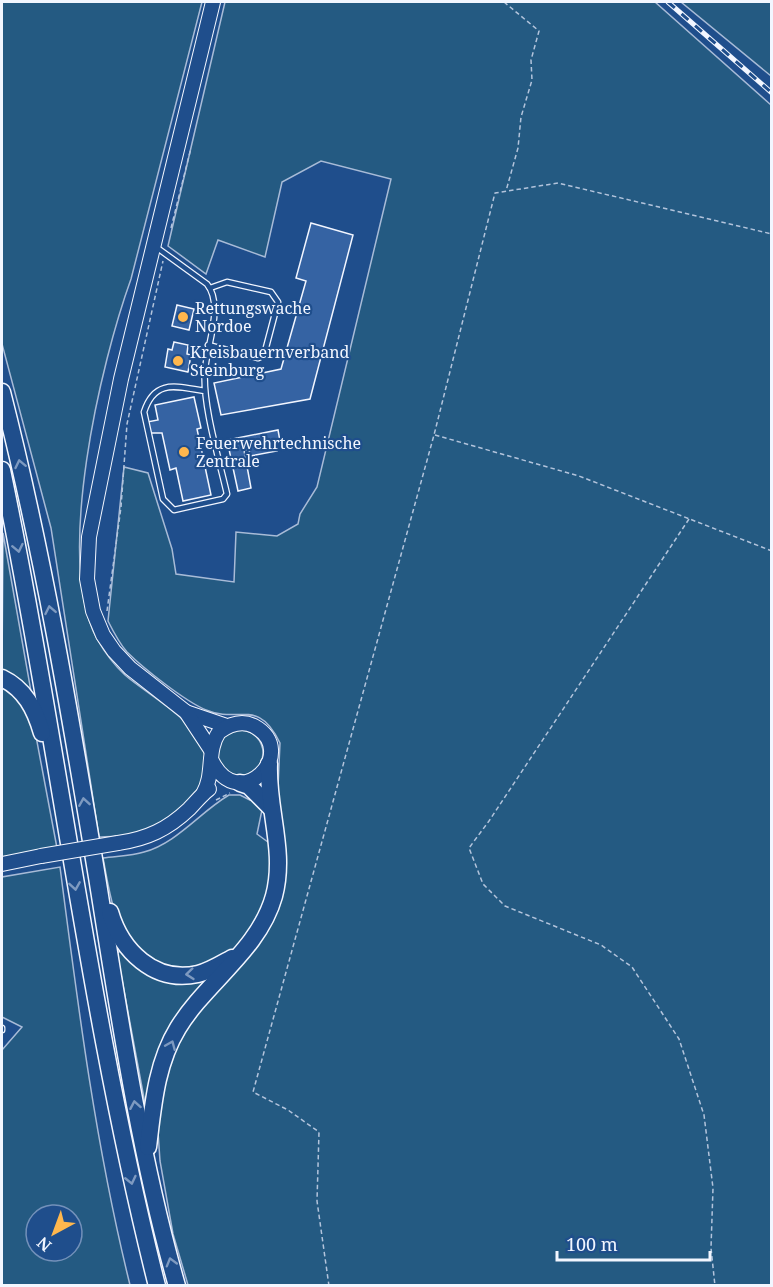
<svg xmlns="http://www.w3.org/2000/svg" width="773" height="1287" font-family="'Noto Serif',serif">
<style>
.green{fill:#245a82;stroke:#a8bbd7;stroke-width:1.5;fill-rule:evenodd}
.building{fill:#3563a3;stroke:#f2f6ff;stroke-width:1.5}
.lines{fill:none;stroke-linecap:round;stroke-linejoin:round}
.lane-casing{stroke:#f2f6ff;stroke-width:7}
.secondary-casing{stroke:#f2f6ff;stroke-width:16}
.highway-casing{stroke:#f2f6ff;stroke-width:19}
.path{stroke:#b3c4dc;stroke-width:1.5;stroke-dasharray:4.5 3;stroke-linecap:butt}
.lane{stroke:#1f4e8c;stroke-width:4.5}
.secondary{stroke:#1f4e8c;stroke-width:14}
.highway{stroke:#1f4e8c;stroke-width:16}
.rail-casing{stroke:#f2f6ff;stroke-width:5}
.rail{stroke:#1f4e8c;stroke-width:3;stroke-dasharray:9;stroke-linecap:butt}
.secondary-bridge-casing{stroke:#f2f6ff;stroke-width:16;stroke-linecap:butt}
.secondary-bridge{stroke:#1f4e8c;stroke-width:14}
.oneway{stroke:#7e9ac0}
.poi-dot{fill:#ffb74d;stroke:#1f4e8c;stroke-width:2}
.labels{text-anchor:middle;stroke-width:4.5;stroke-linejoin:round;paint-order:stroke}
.poi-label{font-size:16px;fill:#f2f6ff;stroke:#1f4e8c;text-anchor:start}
</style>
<rect width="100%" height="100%" fill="#1f4e8c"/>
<g class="green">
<path d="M2,2H202L131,279C101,362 54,559 97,639C105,653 114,665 125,675C150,697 211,728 209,766C207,793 164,827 140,834C127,837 112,836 99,837L51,528L2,344Z"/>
<path d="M225,2H655L771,105V1285H188L173,1234L160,1161L157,1117L163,1075L184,1027L272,919L280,743C258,697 239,724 206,710C185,701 144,669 127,652C119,643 113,631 108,621L124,467L148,473L172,549L176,574L234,582L236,532L277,536L298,524L300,514L317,487L391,179L321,161L282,182L265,257L218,240L206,274L168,246Z"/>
<polygon points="681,2 771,2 771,76"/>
<polygon points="3,533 32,697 2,671"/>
<polygon points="2,683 32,715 57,848 2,857"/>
<circle cx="240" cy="753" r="23"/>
<path d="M229,795H240L250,800L254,797L262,810L257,834L272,845C270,868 270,891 261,912C240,964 177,987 134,948C114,930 108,883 103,858C116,856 131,856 144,852C177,843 200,812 229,795Z"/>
<path d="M60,867C78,1007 96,1148 130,1285H2V1050L22,1027L2,1017V877ZM36,1215H72V1251H36Z"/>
<polygon points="122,950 139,965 217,972 194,998 146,1109 117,953"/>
</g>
<g class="building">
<polygon points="311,223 353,235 310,399 221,415 214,383 281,369 306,281 296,278"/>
<polygon points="177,305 194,309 189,330 172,326"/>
<polygon points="174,342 188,345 187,354 191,355 188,372 165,367 168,349 172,350"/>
<polygon points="194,397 201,428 197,429 211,495 183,501 176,468 170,470 162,433 151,433 147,422 158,420 155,405"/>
<polygon points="278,430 280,441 275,442 277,451 250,456 249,449 244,450 251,488 238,491 227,440"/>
</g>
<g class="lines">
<defs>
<g id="lane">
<path d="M156,247L207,284C224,305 207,345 205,370C202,403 219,459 227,494L223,499L174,510L163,499L144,412C155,378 177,387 205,391"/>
<polyline points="208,345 258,358 264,355 278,302 271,292 227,282 210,288"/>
<polyline points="2,1028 2,1030"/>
</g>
<g id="secondary">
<polyline points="186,712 227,726"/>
<polyline points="211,750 186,712 130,668 114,651 103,635 93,611 87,579 89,537 121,379 213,2"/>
<path d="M203,794C215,774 206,751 219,732C230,724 242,720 254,726C301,752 239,816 212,761"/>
<path d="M118,843C147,839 168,829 189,809C196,802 201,795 209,789"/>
<polyline points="2,864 41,856"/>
</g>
<g id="highway">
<path d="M2,392C43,552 70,714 97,877C119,1014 139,1152 177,1286"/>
<path d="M2,470C58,741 89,1017 157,1286"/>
<path d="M2,678C25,689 35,709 42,733"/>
<polyline points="240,783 249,786 271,808"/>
<path d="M110,912C121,950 154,984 198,974C210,971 221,964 232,958"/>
<path d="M148,1147C153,1106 156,1064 178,1028C206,982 259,950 274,896C286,851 267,809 269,764"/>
</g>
</defs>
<use href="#lane" class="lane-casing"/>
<use href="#secondary" class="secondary-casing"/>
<use href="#highway" class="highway-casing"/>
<g class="path">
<polyline points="504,2 539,31 531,60 532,80 521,117 518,148 506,191"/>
<polyline points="171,228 191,148"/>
<polyline points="435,435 579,476 772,551"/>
<polyline points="689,519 489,821 469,848 483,884 505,906 601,945 632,967 679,1039 704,1115 713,1188 711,1248 715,1286"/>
<polyline points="107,611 121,507 127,424 163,261"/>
<polyline points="216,800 230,793"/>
<polyline points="329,1286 317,1201 319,1132 288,1110 253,1092 434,435 495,193 558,183 772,234"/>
</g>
<use href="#lane" class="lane"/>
<use href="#secondary" class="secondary"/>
<use href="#highway" class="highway"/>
<defs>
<polyline id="rail" points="668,2 772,93"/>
</defs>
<use href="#rail" class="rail-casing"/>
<use href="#rail" class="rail"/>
<defs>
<polyline id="secondary-bridge" points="41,856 118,843"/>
</defs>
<use href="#secondary-bridge" class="secondary-bridge-casing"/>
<use href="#secondary-bridge" class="secondary-bridge"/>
</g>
<defs><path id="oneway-chevron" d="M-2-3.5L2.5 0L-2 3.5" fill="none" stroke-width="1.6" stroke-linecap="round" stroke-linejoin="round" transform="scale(1.5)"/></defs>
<g class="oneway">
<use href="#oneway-chevron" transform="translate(20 464) rotate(-102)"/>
<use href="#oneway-chevron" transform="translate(18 548) rotate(78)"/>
<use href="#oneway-chevron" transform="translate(50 610) rotate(-101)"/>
<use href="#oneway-chevron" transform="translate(84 802) rotate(-99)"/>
<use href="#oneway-chevron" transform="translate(75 886) rotate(81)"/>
<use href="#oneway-chevron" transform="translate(190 974) rotate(174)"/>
<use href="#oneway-chevron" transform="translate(171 1045) rotate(-67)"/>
<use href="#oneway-chevron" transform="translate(135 1105) rotate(-100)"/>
<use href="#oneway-chevron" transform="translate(131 1180) rotate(77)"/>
<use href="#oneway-chevron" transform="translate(171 1262) rotate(-106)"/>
</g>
<g class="poi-dot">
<circle cx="183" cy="317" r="6"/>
<circle cx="178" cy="361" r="6"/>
<circle cx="184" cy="452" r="6"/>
</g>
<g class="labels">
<g class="poi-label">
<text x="195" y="314">Rettungswache<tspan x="195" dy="18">Nordoe</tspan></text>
<text x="190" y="358">Kreisbauernverband<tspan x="190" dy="18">Steinburg</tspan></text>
<text x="196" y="449">Feuerwehrtechnische<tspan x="196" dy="18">Zentrale</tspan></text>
</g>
</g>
<rect width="773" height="1287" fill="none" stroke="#f2f6ff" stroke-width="6"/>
<g transform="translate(54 1233) rotate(221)"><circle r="28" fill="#1f4e8c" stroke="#7391ba" stroke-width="1.5"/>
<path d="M0-4.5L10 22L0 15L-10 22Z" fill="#ffb74d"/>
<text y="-9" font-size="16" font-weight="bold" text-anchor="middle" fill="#f2f6ff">N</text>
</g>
<path d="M557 1251v9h153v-9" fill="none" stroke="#f2f6ff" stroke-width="3"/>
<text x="566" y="1251" font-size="18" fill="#f2f6ff" stroke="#1f4e8c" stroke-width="4.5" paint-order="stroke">100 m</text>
</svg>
